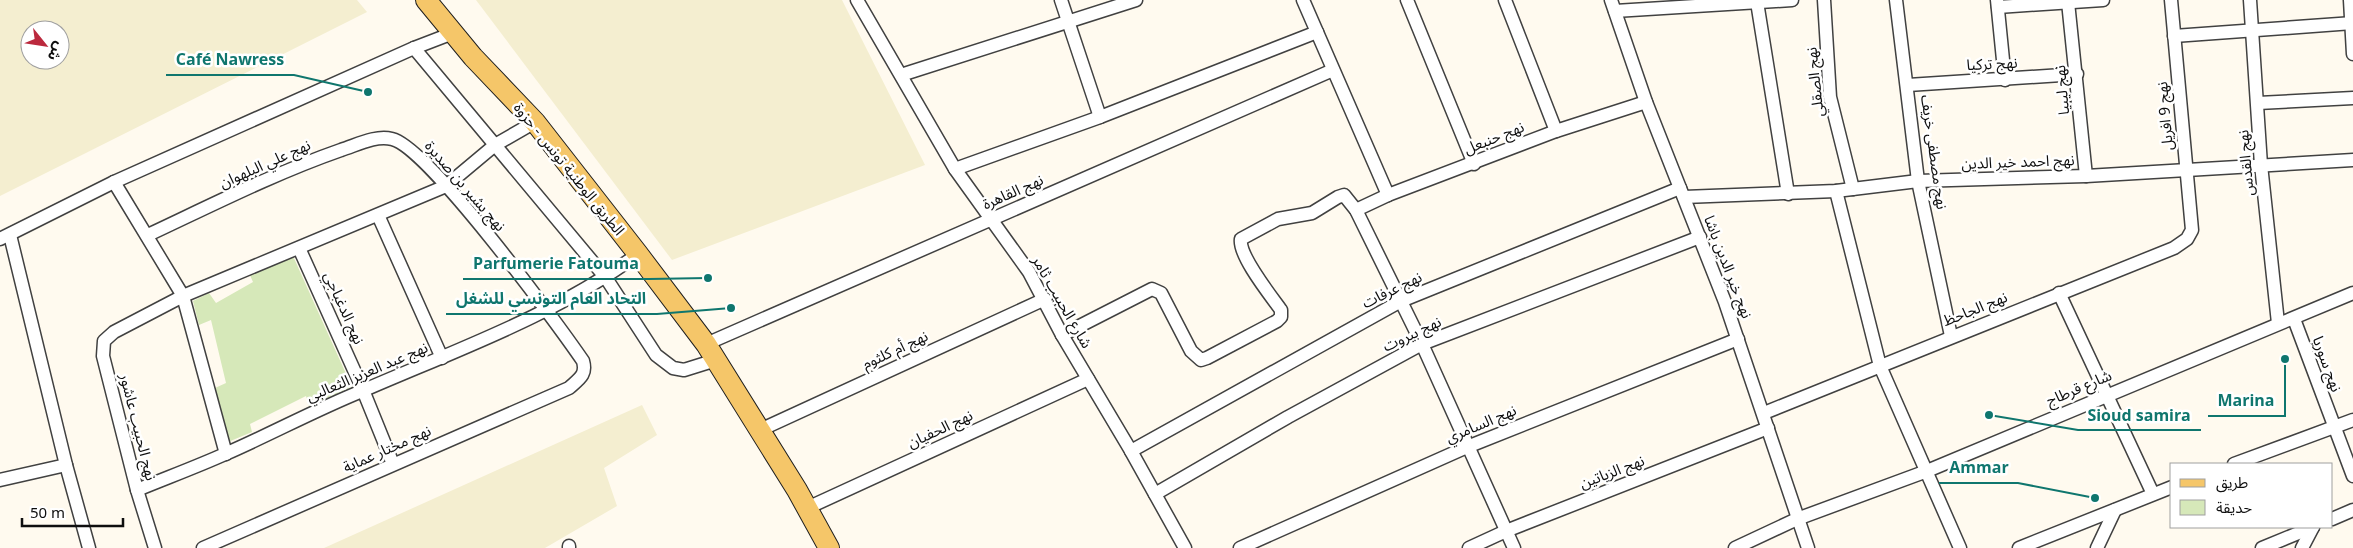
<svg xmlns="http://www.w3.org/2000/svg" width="2353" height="548" font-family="Georgia,'Noto Sans Arabic',serif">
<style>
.farmland{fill:#f4eed0;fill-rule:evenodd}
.green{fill:#d6e8b9}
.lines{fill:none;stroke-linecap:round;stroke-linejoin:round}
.minor-casing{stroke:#414141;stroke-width:15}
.primary-casing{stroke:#1f1f1f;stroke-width:22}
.minor{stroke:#fff;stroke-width:12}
.primary{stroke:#f5c669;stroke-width:20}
.labels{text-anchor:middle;stroke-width:5;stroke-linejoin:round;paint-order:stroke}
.street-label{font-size:15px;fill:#0e0e0e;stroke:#fff}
.leader{fill:none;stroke:#0f766e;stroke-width:2}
.callout-dot{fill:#0f766e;stroke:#fff;stroke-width:2}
.callout-label{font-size:16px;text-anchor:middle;font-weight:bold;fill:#0f766e;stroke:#fff;stroke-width:5;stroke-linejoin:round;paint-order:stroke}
</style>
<rect width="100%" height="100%" fill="#fffaef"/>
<g class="farmland">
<path d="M0,0H357L367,12L0,196ZM30,30H60V60H30Z"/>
<polygon points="476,0 842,0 925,165 672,260"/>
<polygon points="642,405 657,435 604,468 617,506 545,548 324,548"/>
</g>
<polygon class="green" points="293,256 352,387 309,406 306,396 250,424 252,432 228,442 215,388 226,383 211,320 199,325 193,301 209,293 216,303 253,282 249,273"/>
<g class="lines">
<defs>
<g id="minor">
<polyline points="857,0 955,169 1029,272 1062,335 1131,451 1185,548"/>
<polyline points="1061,0 1100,117"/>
<polyline points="1303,0 1388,195"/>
<polyline points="1407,0 1474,164"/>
<polyline points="1505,0 1556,131"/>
<polyline points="1611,0 1646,102 1725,302 1808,548"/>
<polyline points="1824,0 1830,97 1853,189"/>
<polyline points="1896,0 1918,181 1951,336"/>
<polyline points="1997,0 2005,80"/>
<polyline points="2250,0 2261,165 2278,323"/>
<polyline points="2350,0 2353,54"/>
<polyline points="1757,2 1788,194"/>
<polyline points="2068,2 2086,176"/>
<polyline points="1998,7 2103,0"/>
<polyline points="1615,11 1792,0"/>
<polyline points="2174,36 2353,23"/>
<polyline points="414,48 606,278 656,355 673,368 684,370 716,360"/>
<polyline points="901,75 1136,0"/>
<polyline points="1908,85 2077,74"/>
<polyline points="2258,103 2353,98"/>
<polyline points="955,169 1100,117 1317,32"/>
<polyline points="114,182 183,296 226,454"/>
<polyline points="1836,191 1880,366 1960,548"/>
<polyline points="1684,197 1836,191 1918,181 2086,176 2353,160"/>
<polyline points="1356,210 1388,195 1556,131 1646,102"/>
<polyline points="378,215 442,358"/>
<polyline points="10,235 66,465 89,548"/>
<path d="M148,235C212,205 275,173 341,150C357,145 375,135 392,139C428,147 557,323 583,361C587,375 579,379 569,388L203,548"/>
<polyline points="0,239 114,182 414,48 453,33"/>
<polyline points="299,248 363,390 393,464"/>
<polyline points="2059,293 2153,494"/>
<polyline points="2294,319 2353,476"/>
<path d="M1062,335L1152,289L1161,293L1191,351L1201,360L1207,358L1277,321L1281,317V310C1271,296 1238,255 1241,239L1278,219L1312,213L1338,197L1344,195L1356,210L1422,344L1514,548"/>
<polyline points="706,344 1333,70"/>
<polyline points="1764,413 2174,248 2187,239 2192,230 2171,0"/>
<polyline points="760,430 1045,299"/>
<polyline points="1131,451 1401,301 1680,188"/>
<polyline points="2234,464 2353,420"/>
<polyline points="0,480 66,465"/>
<path d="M137,490C166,478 196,467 225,454C271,434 315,410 362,391C456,350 556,315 638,254"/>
<polyline points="1155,494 1288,417 1422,344 1700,237"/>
<polyline points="805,509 1088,379"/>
<polyline points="2332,519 2353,510"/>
<polyline points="569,546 569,548"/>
<polyline points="155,548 137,490 103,356 104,341 114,332 183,296 446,186 495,145 535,122"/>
<polyline points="1240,548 1467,447 1738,339"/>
<polyline points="1469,548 1506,531 1768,428"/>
<polyline points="1735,548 1797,519 1927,471 2353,293"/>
<polyline points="2019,548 2172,487"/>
<polyline points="2097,548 2115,510"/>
<polyline points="2262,548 2313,527"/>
<polyline points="2302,548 2313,527"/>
</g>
<polyline id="primary" points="426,0 473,57 535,122 638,254 706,344 797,490 829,548"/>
</defs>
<use href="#minor" class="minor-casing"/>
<use href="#primary" class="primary-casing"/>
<use href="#minor" class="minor"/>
<use href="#primary" class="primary"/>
</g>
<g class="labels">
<g class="street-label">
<text transform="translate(1992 64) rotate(-3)" y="5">نهج تركيا</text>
<text transform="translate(1815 82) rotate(-96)" y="5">نهج الصقلي</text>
<text transform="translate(2062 90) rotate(-95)" y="5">نهج ليبيا</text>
<text transform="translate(2165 116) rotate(-95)" y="5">نهج 9 افريل</text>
<text transform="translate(1494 138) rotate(-22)" y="5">نهج حنبعل</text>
<text transform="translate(1934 152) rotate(82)" y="5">نهج مصطفى خريف</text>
<text transform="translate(2018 162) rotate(-2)" y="5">نهج احمد خير الدين</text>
<text transform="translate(2246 163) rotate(-95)" y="5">نهج القدس</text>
<text transform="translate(265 164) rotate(-24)" y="5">نهج علي البلهوان</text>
<text transform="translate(569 169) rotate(51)" y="5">الطريق الوطنية تونس - حزوة</text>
<text transform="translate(465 186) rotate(49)" y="5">نهج بشير بن صديرة</text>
<text transform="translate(1013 192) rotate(-24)" y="5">نهج القاهرة</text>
<text transform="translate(1728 267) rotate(69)" y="5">نهج خير الدين باشا</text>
<text transform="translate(1392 290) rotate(-26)" y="5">نهج عرفات</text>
<text transform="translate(1062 302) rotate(60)" y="5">شارع الحبيب ثامر</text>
<text transform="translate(344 308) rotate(66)" y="5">نهج الدغباجي</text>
<text transform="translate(1975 309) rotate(-22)" y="5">نهج الجاحظ</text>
<text transform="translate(1412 334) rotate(-25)" y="5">نهج بيروت</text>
<text transform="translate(895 350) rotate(-25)" y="5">نهج أم كلثوم</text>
<text transform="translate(2327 364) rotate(70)" y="5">نهج سوريا</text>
<text transform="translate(367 372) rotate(-23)" y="5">نهج عبد العزيز الثعالبي</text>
<text transform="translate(2079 388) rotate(-23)" y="5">شارع قرطاج</text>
<text transform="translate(1481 424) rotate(-23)" y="5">نهج السامري</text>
<text transform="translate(138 427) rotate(76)" y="5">نهج الحبيب عاشور</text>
<text transform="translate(940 429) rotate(-25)" y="5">نهج الحفيان</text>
<text transform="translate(387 449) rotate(-24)" y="5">نهج مختار عماية</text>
<text transform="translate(1612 472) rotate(-21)" y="5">نهج الزياتين</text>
</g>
</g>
<path class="leader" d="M368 92L294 75H166M708 278L649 279H463M731 308L657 314H446M2285 359L2285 416H2208M1989 415L2078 430H2201M2095 498L2018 483H1939"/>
<g class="callout-dot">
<circle cx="368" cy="92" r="5"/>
<circle cx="708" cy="278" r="5"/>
<circle cx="731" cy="308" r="5"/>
<circle cx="2285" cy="359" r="5"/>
<circle cx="1989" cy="415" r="5"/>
<circle cx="2095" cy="498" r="5"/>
</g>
<g class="callout-label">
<text x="230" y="65">Café Nawress</text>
<text x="556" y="269">Parfumerie Fatouma</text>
<text x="551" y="304">التحاد العام التونسي للشغل</text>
<text x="2246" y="406">Marina</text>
<text x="2139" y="421">Sioud samira</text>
<text x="1979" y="473">Ammar</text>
</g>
<rect x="2170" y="463" width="162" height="65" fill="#ffffff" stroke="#9f9f9f"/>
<rect x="2180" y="479" width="25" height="8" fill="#f5c669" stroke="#9f9f9f"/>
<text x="2216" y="488" font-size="15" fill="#0e0e0e">طريق</text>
<rect x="2180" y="500" width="25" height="15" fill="#d6e8b9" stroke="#9f9f9f"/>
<text x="2216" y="513" font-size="15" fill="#0e0e0e">حديقة</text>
<g transform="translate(45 45) rotate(120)"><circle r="24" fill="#ffffff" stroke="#9f9f9f"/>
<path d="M0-4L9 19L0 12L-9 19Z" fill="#bb293d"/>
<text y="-8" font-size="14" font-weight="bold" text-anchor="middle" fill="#0e0e0e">ش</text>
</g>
<path d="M22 518v8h101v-8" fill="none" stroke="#0e0e0e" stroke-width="2.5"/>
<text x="30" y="518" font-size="15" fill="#0e0e0e" stroke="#ffffff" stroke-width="4" paint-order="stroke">50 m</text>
</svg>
